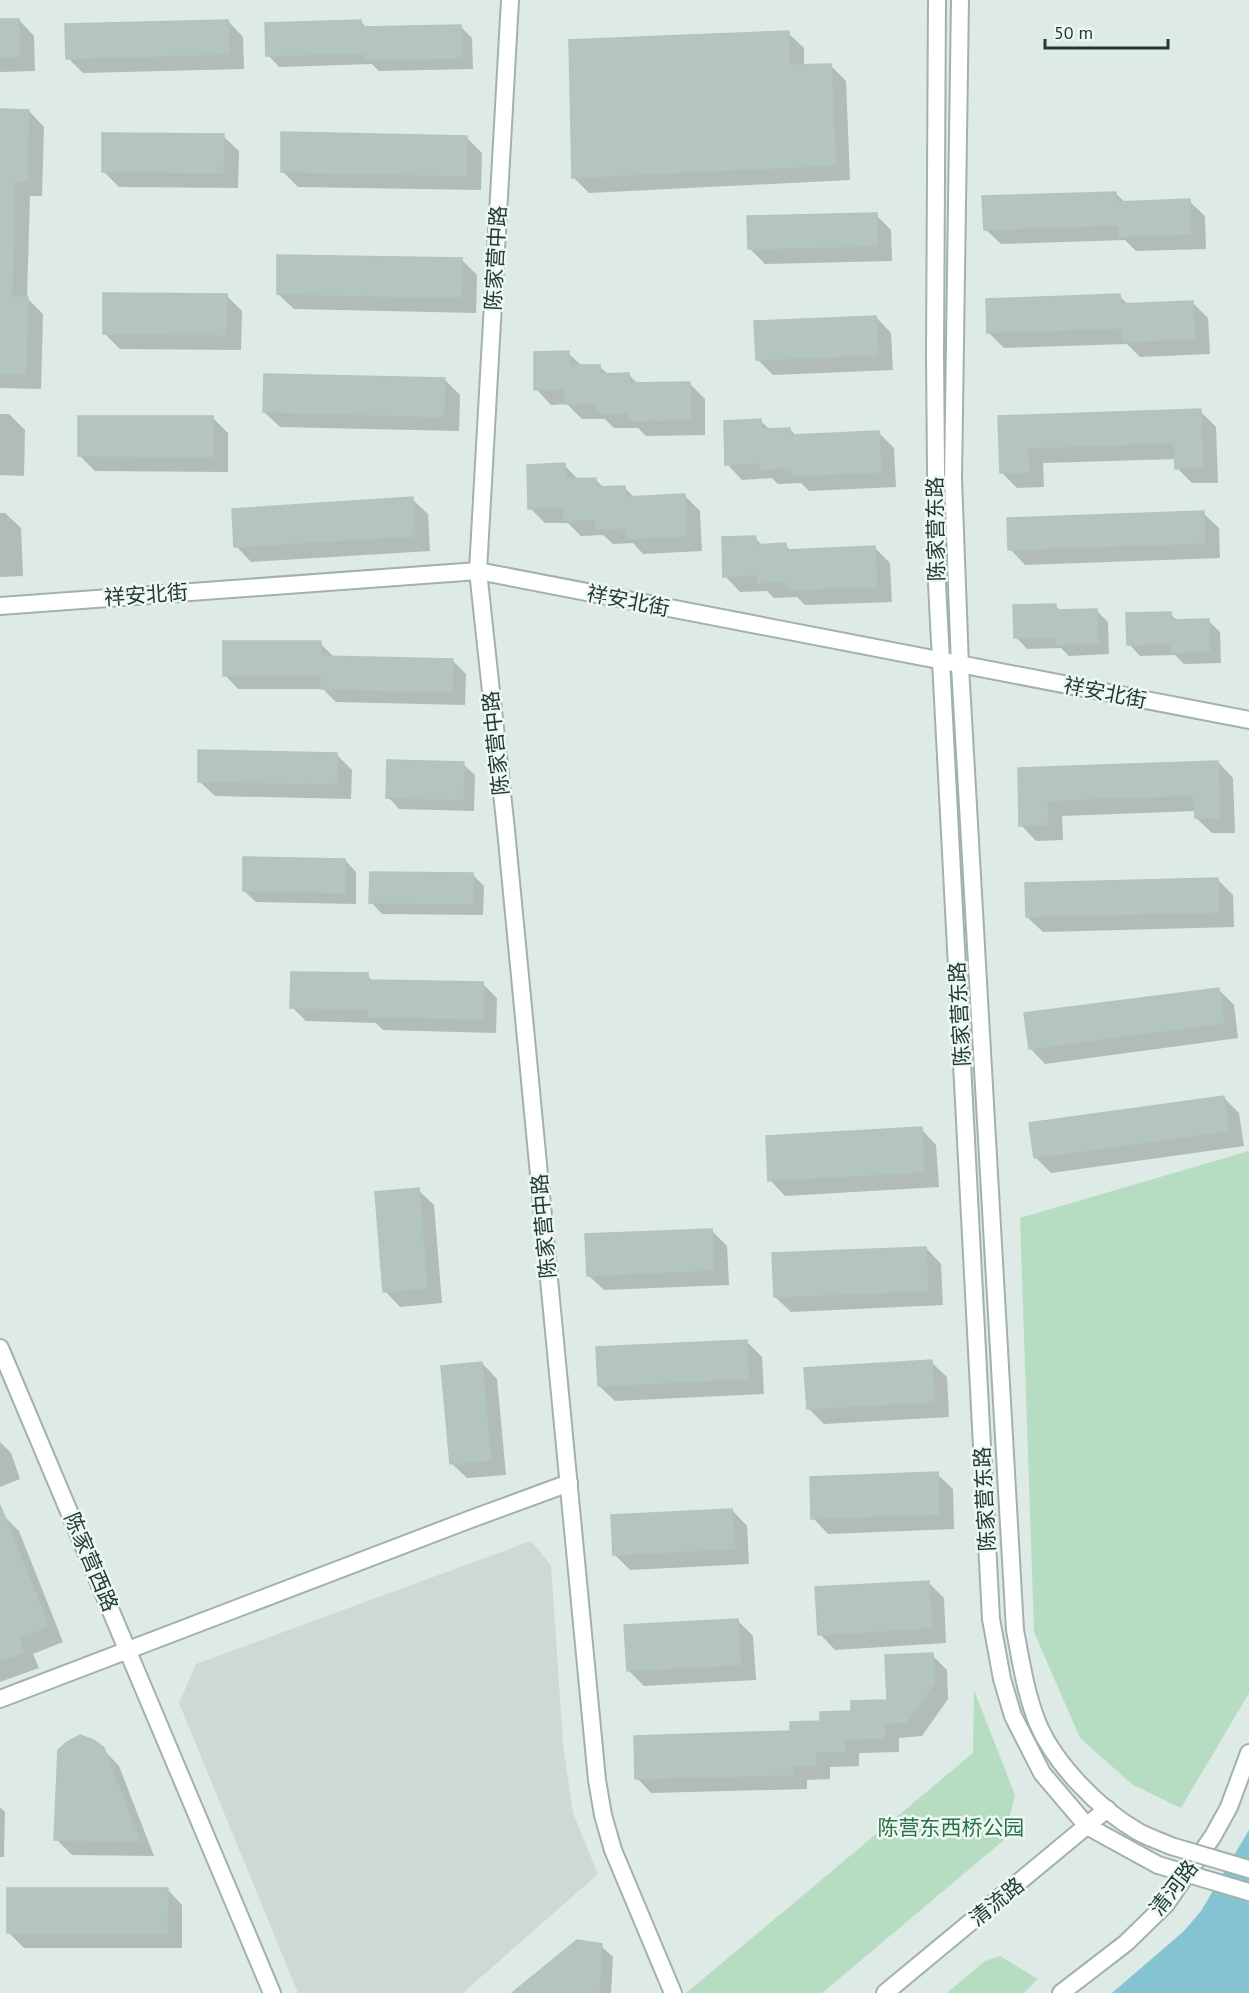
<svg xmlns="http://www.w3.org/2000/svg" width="1249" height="1993" font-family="'PT Sans','Noto Sans SC',sans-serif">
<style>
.built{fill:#cddad4}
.green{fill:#b6ddc2}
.water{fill:#84c4d2}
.shadow{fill:#0003}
.building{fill:#b4c5be;stroke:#b1c4bd;stroke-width:1.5}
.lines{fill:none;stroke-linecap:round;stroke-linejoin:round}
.minor-casing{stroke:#a1b2ac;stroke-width:20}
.minor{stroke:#fff;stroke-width:16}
.minor-bridge-casing{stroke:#a1b2ac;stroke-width:20;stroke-linecap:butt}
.minor-bridge{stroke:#fff;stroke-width:16}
.labels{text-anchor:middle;stroke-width:5;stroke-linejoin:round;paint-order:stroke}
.street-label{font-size:21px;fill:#1f3a34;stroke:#eff7f3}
.park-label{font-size:21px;fill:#297247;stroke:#eff7f3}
</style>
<rect width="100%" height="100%" fill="#deeae5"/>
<polygon class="built" points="531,1541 551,1565 563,1743 573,1813 598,1874 463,1993 298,1993 179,1703 196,1664"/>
<g class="green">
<polygon points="1249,1151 1249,1693 1181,1808 1133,1785 1080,1738 1034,1632 1020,1218"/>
<polygon points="974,1690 1015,1795 1004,1840 822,1993 686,1993 973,1753"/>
<polygon points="1000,1956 1038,1979 1024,1993 947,1993 985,1961"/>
</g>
<polygon class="water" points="1249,1830 1249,1993 1112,1993 1184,1931 1201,1911"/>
<g class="shadow">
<polygon points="19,20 34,36 35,71 0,72 0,21"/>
<polygon points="228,21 243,37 244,69 83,73 68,58"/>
<polygon points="361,22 368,29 461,27 472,38 473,69 379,71 372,64 279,67 268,55"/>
<polygon points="788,33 804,48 804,66 830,65 846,81 850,180 589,193 573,177"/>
<polygon points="0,110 29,111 44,127 42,196 30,196 27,298 43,314 41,389 0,388"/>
<polygon points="223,136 239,151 238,188 119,187 103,171"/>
<polygon points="467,138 482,153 481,190 298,187 282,171"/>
<polygon points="1115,193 1126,203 1189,201 1205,216 1206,249 1136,251 1125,240 1001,244 985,229"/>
<polygon points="876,215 891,230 892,261 765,264 749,248"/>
<polygon points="461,259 477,275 476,313 294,309 278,294"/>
<polygon points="226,295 242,311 241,350 120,349 104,333"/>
<polygon points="1119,296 1129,305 1193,303 1208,318 1210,354 1140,357 1127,344 1004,348 989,333"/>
<polygon points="876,317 891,333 893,370 773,375 757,359"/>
<polygon points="568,353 582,366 599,366 609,375 629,375 638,384 689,383 705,399 705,435 646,436 638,428 614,428 605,419 582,419 567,404 551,405 536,389"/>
<polygon points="445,380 460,395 459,431 280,427 264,412"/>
<polygon points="1200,411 1216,427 1218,483 1192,483 1177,468 1176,459 1043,463 1044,487 1017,488 1002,473 1000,417"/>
<polygon points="0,414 9,414 25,430 24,476 0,475"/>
<polygon points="213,418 228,433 228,472 95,471 80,456"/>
<polygon points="761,421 770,430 790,429 796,436 878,432 894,448 896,487 809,491 801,483 778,484 772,478 742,480 727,464"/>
<polygon points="564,465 579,480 595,479 604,488 624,487 635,498 685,496 700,511 702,551 643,554 633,543 613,544 603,535 581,536 568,523 545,523 530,508"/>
<polygon points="412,499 428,514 430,551 251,562 236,546"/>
<polygon points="0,513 5,513 21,528 23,576 0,577"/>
<polygon points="1203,513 1219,528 1220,558 1025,565 1010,549"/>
<polygon points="755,538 763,546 785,545 791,551 875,548 890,563 892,602 805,605 797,597 774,598 767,591 740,592 725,576"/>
<polygon points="1055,605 1062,612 1097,611 1108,622 1109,654 1069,656 1061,648 1027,649 1016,637"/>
<polygon points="1170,614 1178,621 1208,620 1220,632 1221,663 1184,664 1175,655 1140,656 1129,644"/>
<polygon points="320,643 334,657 452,660 466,674 465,705 336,702 323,689 238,689 225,675"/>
<polygon points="336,754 352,770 351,799 215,796 199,781"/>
<polygon points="1218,762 1233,778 1235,833 1212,833 1196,818 1196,811 1062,816 1063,840 1036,841 1021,825 1019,769"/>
<polygon points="463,764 475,775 474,811 399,809 388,797"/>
<polygon points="345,860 356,872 356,904 256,902 244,891"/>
<polygon points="472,874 484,886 483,915 382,914 371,902"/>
<polygon points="1218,880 1233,895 1234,927 1043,932 1027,917"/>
<polygon points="367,975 373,981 483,984 497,998 496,1033 383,1030 376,1023 306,1021 292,1007"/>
<polygon points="1218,989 1234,1005 1238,1038 1045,1064 1030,1048"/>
<polygon points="1224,1098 1239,1113 1244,1146 1051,1173 1035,1157"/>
<polygon points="921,1129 936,1145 939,1187 785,1196 770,1180"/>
<polygon points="418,1190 434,1205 442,1303 400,1307 385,1291"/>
<polygon points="711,1230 727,1246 729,1285 604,1290 588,1275"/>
<polygon points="926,1248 941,1264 943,1305 791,1312 775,1297"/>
<polygon points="747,1342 762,1357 764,1394 615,1401 599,1386"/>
<polygon points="931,1362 947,1377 949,1417 824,1424 808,1408"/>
<polygon points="482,1363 497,1379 506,1475 467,1478 451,1463"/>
<polygon points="0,1442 11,1453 20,1479 0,1487"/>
<polygon points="937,1474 953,1489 954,1529 828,1534 813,1518"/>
<polygon points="732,1510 747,1526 749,1564 630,1570 615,1555"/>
<polygon points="4,1516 19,1531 63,1642 33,1654 39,1668 0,1682 0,1517"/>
<polygon points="928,1582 944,1598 946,1643 835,1650 820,1634"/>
<polygon points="738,1621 753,1636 756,1680 644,1686 628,1670"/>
<polygon points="932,1655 947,1670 948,1699 922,1736 899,1738 899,1752 859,1753 859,1766 830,1767 830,1779 807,1780 807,1789 651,1793 637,1778 792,1733 888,1701"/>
<polygon points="103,1749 119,1766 154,1856 72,1855 56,1839"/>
<polygon points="0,1807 5,1812 4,1857 0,1857"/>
<polygon points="167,1889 182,1905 182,1948 24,1948 8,1932"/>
<polygon points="601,1946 613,1957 611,1993 514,1993"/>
</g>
<g class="building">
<polygon points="0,19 19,19 20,56 0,57"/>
<polygon points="228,20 229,54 66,59 65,24"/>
<polygon points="361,20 362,27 461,25 462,58 366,60 366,53 266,56 265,23"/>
<polygon points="789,31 789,65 831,64 836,165 572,178 569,40"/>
<polygon points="0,109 29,110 27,181 15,181 12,297 28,297 26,374 0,374"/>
<polygon points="281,132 467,136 466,176 281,172"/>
<polygon points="102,133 224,134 223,173 102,172"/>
<polygon points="1116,192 1116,202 1190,199 1191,234 1119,237 1119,225 984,230 982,196"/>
<polygon points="877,213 877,246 748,249 747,216"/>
<polygon points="277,255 462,258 461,298 277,294"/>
<polygon points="103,293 227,294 226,335 103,334"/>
<polygon points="1120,294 1120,304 1193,301 1195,339 1123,342 1122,328 987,333 986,299"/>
<polygon points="876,316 878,355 756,360 754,321"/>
<polygon points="569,351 569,365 600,365 600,374 629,373 629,383 690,382 691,420 629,421 629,413 597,413 597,404 565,404 565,389 534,390 534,352"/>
<polygon points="264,374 445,378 444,417 263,412"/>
<polygon points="1201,409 1203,468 1175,469 1174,443 1028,448 1029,472 1000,473 998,416"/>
<polygon points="78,416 213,416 213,457 78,456"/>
<polygon points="761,419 762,429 790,428 791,435 879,431 881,472 792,476 791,468 761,469 760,463 725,465 724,421"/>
<polygon points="565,463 566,479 596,478 596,487 625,486 625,497 685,494 687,536 626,539 626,528 596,529 595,519 564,521 563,507 528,509 527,465"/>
<polygon points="413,497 415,536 234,547 232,509"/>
<polygon points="1204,511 1205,543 1008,550 1007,518"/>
<polygon points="756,536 756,545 786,543 786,550 875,546 877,587 788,590 788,582 758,583 757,575 723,577 722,537"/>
<polygon points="1056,604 1056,610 1097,609 1098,643 1056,645 1056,637 1014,638 1013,605"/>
<polygon points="1171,612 1171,620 1209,619 1210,652 1171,653 1170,644 1127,645 1126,613"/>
<polygon points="223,641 321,641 321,656 453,659 452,692 321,689 321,676 223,676"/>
<polygon points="198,750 337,753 336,784 198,782"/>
<polygon points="387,760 464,762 463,800 386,798"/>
<polygon points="1218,761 1220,818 1195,818 1194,796 1108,798 1047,801 1048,825 1019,826 1018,768"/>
<polygon points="243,857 345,859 345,893 243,891"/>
<polygon points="370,872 473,873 473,904 369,903"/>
<polygon points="1218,878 1219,912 1026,917 1025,883"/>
<polygon points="291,972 368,973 368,980 483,982 483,1019 368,1017 368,1009 290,1008"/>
<polygon points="1219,988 1224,1023 1029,1049 1024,1013"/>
<polygon points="1224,1096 1229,1131 1034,1158 1029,1123"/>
<polygon points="922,1127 924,1172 768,1181 766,1136"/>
<polygon points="419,1188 427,1288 383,1292 375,1192"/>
<polygon points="712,1229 714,1270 587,1276 585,1234"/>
<polygon points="926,1247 928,1291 774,1297 772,1253"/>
<polygon points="747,1340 749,1379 598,1386 596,1347"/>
<polygon points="932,1360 934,1402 807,1409 804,1368"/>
<polygon points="482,1362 491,1460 450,1464 441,1366"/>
<polygon points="938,1472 939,1514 811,1519 810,1477"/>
<polygon points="0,1505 49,1626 19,1638 24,1653 0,1661"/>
<polygon points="732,1509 735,1549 613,1555 611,1515"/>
<polygon points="929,1581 932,1628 818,1635 815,1587"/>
<polygon points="738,1619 741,1665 627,1671 624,1625"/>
<polygon points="933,1653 934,1683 907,1722 885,1723 885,1738 845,1739 845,1752 816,1752 816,1765 793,1766 793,1775 635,1779 634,1736 790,1731 790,1722 820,1721 820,1712 851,1711 851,1701 887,1700 885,1655"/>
<polygon points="80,1735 95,1741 104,1748 140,1841 54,1840 58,1750 67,1742"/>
<polygon points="7,1888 168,1888 167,1933 7,1933"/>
<polygon points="577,1940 602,1944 599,1993 512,1993"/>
</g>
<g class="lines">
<defs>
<g id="minor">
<polyline points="510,0 478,571 506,830 597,1780 603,1815 613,1850 673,1993"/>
<polyline points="937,0 935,354 937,584 991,1619 1002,1679 1013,1716 1042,1773 1087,1826 1158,1865"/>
<path d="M960,0L953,479L960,666L1015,1630C1021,1662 1026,1695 1038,1724C1055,1764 1099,1809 1137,1831C1147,1837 1160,1841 1171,1846"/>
<polyline points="0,606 478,571 1249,720"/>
<polyline points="0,1348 272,1993"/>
<polyline points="0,1699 471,1519 569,1483"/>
<polyline points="885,1993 1107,1809"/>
<polyline points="1061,1993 1126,1943 1166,1904 1213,1836 1229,1807 1249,1753"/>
</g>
</defs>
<use href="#minor" class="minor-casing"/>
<use href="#minor" class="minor"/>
<defs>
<g id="minor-bridge">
<polyline points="1171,1846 1249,1869"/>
<polyline points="1158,1865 1249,1892"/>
</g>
</defs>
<use href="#minor-bridge" class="minor-bridge-casing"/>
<use href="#minor-bridge" class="minor-bridge"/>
</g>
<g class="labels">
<g class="street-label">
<text transform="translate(496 258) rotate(-87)" y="7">陈家营中路</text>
<text transform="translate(936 529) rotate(-91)" y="7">陈家营东路</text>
<text transform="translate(146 595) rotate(-4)" y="7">祥安北街</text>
<text transform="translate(628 601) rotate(11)" y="7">祥安北街</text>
<text transform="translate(1105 693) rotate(11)" y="7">祥安北街</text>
<text transform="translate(496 743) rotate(-96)" y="7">陈家营中路</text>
<text transform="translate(960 1014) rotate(-93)" y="7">陈家营东路</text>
<text transform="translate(544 1226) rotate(-95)" y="7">陈家营中路</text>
<text transform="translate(985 1499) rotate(-93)" y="7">陈家营东路</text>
<text transform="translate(91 1562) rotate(67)" y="7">陈家营西路</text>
<text transform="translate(1174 1888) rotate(-52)" y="7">清河路</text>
<text transform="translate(997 1902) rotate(-39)" y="7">清流路</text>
</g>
<g class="park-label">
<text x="951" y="1835">陈营东西桥公园</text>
</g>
</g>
<path d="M1045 39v9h123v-9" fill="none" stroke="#1f3a34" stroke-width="3"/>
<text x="1054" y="39" font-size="18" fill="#1f3a34" stroke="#eff7f3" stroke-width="4.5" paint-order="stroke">50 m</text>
</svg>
